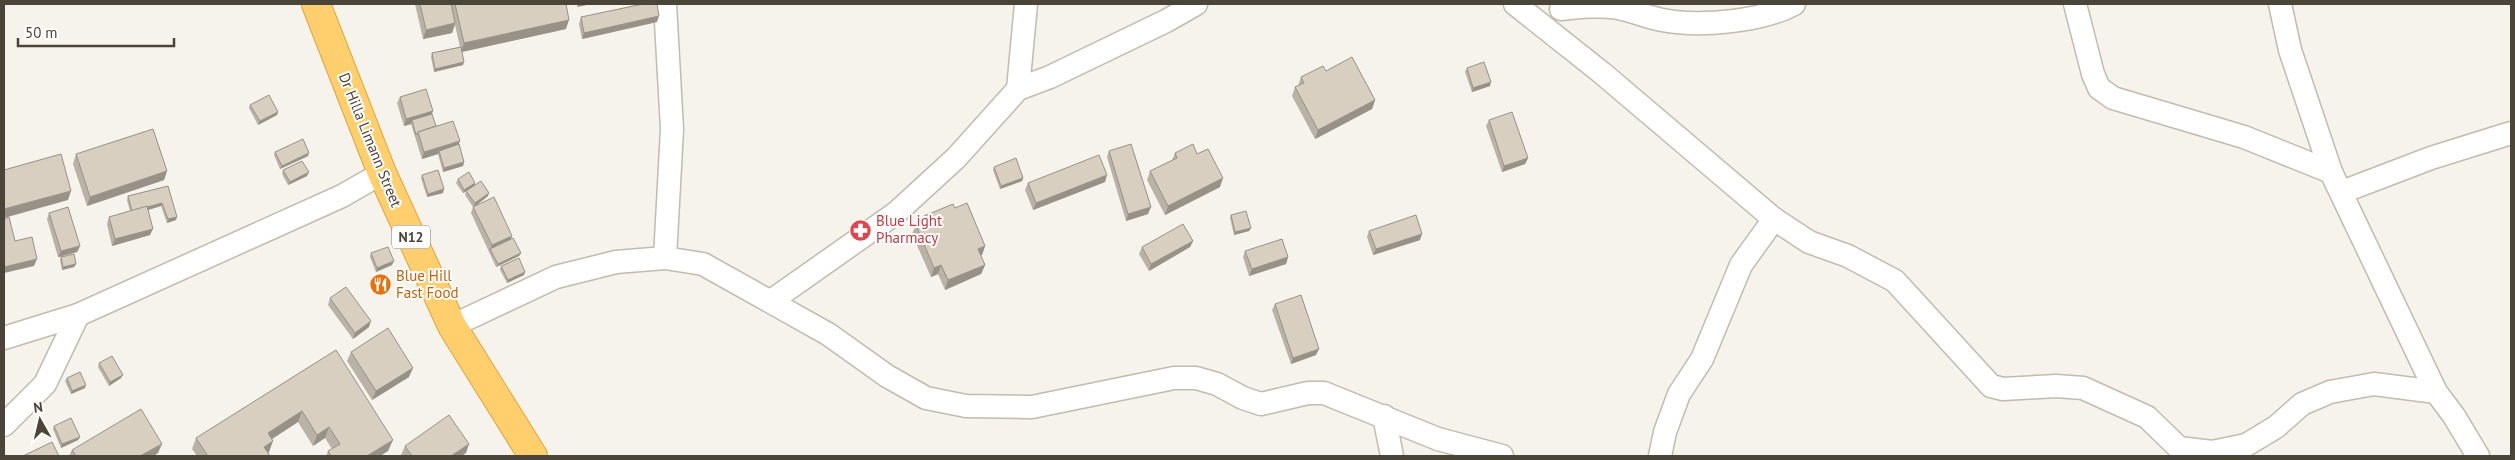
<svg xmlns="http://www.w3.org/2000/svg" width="2515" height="460" font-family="'PT Sans',sans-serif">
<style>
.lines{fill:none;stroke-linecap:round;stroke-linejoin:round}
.minor-casing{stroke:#c2bbae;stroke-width:25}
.highway-casing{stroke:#e0a43c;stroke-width:30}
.minor{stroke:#fff;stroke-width:22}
.highway{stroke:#ffcf6e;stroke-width:28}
.wall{fill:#bab2a6}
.shaded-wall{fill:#979187}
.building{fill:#d8cfc1;stroke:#979187}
.labels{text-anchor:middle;stroke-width:4;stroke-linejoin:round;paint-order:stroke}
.shield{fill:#fff;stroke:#817c74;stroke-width:1}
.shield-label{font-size:14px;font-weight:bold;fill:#4b4439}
.street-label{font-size:15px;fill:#4b4439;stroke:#fff}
.health-label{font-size:15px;fill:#be3a42;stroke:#fff;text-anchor:start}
.food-label{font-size:15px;fill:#c56008;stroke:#fff;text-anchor:start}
</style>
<rect width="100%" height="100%" fill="#f6f3ec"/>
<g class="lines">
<defs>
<g id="minor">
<polyline points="1515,4 1602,73 1774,219 1809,242 1848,256 1895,281 1991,386 2003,389 2056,386 2083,388 2147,417 2179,448 2212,452 2246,445 2276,427 2302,404 2330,392 2374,384 2436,392"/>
<polyline points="2075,4 2093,74 2099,88 2113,98 2244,137 2331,172"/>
<polyline points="2280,4 2290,50 2331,172 2436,392 2454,416 2478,456"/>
<path d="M1561,9C1580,7 1599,5 1618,8C1633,11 1647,17 1662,20C1699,27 1761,22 1794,4"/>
<polyline points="1018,89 1026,4"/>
<polyline points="2342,192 2431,158 2511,133"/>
<polyline points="665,258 672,129 665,4"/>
<polyline points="771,301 896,213 956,158 1018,89 1050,77 1166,21 1196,4"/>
<polyline points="452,326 556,277 616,262 665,258 703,264 828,334 887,376 926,398 966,406 1032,407 1174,378 1196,378 1217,384 1243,398 1261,404 1308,393 1324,393 1438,439 1502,456"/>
<polyline points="4,338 78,315 342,196 382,173"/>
<polyline points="1384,416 1392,456"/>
<polyline points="4,425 45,384 78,315"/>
<polyline points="1660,456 1665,432 1679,394 1702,359 1741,265 1774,219"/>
</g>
<polyline id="highway" points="316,4 382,173 452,326 533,456"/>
</defs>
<use href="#minor" class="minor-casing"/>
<use href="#highway" class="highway-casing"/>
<use href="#minor" class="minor"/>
<use href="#highway" class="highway"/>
</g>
<g class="wall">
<polygon points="415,4 566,4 566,29 462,52 463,65 434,72 431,57 432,53 460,47 455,25 452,33 423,39"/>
<polygon points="581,17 657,22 582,39 579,24"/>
<polygon points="1467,68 1490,86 1472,92 1465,72"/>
<polygon points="1326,71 1375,100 1372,109 1315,139 1292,96 1295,87 1298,86 1301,77"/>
<polygon points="400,97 432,114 436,126 459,144 464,162 463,166 443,172 438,154 422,159 411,124 404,126 397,103"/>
<polygon points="250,105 278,112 277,115 258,125 249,108"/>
<polygon points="1489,120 1528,158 1525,164 1502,172 1486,126"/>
<polygon points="1109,151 1148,214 1126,221 1107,157"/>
<polygon points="275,152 308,156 280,169 274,155"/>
<polygon points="1175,153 1197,154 1220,187 1165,215 1147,180 1150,171 1172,160"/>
<polygon points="76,154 167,171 164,180 87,206 73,164"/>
<polygon points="994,167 1023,178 1022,181 1000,189 993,170"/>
<polygon points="283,170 307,176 288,185 282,174"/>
<polygon points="422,175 443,193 427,197 421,178"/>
<polygon points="458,179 475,183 475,185 488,196 475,206 511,239 521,253 519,256 496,267 471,213 473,207 465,195 466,192 463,193 456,183"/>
<polygon points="1105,182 1033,210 1025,190 1028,183"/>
<polygon points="168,186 176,220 167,223 161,206 148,210 150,235 112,246 107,224 109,217 130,211 127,200 128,196"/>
<polygon points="955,208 985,246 982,255 980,255 985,265 981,274 945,290 938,274 931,277 912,234 916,225 922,222 924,216"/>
<polygon points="49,213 80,246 77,252 62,256 76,264 74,267 62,270 60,260 61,257 58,257 47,219"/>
<polygon points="1231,215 1251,228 1249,231 1234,235 1230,218"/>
<polygon points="1369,231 1420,240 1373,255 1367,237"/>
<polygon points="1193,241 1190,247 1149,271 1139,254 1142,247"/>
<polygon points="1245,251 1288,257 1286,264 1249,276 1243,257"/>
<polygon points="371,253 392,265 376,272 370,257"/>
<polygon points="501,266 524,275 507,283 500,270"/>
<polygon points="330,298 369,327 353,339 328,305"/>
<polygon points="1275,304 1316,355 1291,364 1272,310"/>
<polygon points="336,350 388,451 380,456 326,456 328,451 332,449 325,438 313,446 298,422 272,439 269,452 268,453 270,456 197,456 192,449 196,438"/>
<polygon points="351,352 409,377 372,400 347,361"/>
<polygon points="99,363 121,378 109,386 98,367"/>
<polygon points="67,378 85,388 71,394 65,381"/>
<polygon points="54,426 80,437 78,440 61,448 53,429"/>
<polygon points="405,446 466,453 461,456 402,456 401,455"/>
<polygon points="72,450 158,453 153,456 69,456"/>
</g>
<g class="shaded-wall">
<polygon points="578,4 592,4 577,7"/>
<polygon points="659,16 657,22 582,39 584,33"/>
<polygon points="569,20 566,29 461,52 464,43"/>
<polygon points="455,23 452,33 423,39 426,30"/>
<polygon points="464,62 463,65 434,72 435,69"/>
<polygon points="1491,82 1490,86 1472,92 1473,88"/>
<polygon points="1375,100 1372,109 1315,139 1318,130"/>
<polygon points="433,111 431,117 412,120 411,124 404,126 406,119"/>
<polygon points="278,112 277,115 258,125 260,121"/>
<polygon points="460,141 457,148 439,151 438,154 422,159 424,152"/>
<polygon points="309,153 308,156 280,169 282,166"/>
<polygon points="1528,158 1525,164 1502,172 1504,166"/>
<polygon points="464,162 463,166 443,172 444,168"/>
<polygon points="167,171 164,180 87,206 90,197"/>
<polygon points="309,172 307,176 288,185 290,182"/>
<polygon points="1107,175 1105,182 1033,210 1036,203"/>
<polygon points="1023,178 1022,181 1000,189 1001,186"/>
<polygon points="1223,178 1220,187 1165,215 1168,206"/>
<polygon points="475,183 474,186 463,193 464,190"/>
<polygon points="444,189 443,193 427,197 428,194"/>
<polygon points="71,191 68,200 4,218 4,209"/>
<polygon points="489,193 488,196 474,207 475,203"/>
<polygon points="162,203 161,206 131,215 132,211"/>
<polygon points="1151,207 1148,214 1126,221 1128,214"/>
<polygon points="177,217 176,220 167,223 168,219"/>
<polygon points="1251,228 1249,231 1234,235 1235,232"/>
<polygon points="153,229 150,235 112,246 115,239"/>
<polygon points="1422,234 1420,240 1373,255 1376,249"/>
<polygon points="512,236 510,242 490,249 489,252 492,245"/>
<polygon points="1193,241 1190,247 1149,271 1151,264"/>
<polygon points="80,246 77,252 58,257 61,251"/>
<polygon points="985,246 982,255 974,258 978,249"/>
<polygon points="521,253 519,256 496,267 498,264"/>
<polygon points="1288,257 1286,264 1249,276 1252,269"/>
<polygon points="37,259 34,266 4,273 4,267"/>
<polygon points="394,261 392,265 376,272 377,268"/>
<polygon points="76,264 74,267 62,270 63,267"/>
<polygon points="941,265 938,274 931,277 934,268"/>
<polygon points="985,265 981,274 945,290 948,280"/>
<polygon points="525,272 524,275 507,283 508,280"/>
<polygon points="371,321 369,327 353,339 355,333"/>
<polygon points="1319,349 1316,355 1291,364 1293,358"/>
<polygon points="413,368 409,377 372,400 376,391"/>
<polygon points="123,375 121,378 109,386 110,382"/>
<polygon points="86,385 85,388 71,394 72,391"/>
<polygon points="302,411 298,422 264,444 268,433"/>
<polygon points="329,427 325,438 313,446 317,435"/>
<polygon points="80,437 78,440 61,448 62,444"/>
<polygon points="393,440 388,451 380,456 367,456"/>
<polygon points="273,441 269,452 263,456 264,447"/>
<polygon points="162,444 158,453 153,456 140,456"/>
<polygon points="469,444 466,453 461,456 451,456"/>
</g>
<g class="building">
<polygon points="420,4 451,4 455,23 426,30"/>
<polygon points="455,4 566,4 569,20 464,43"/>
<polygon points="643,4 657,4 659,16 584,33 581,17"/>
<polygon points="461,47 464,62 435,69 432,53"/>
<polygon points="1352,57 1375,100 1318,130 1295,87 1304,83 1301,77 1323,66 1326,71"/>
<polygon points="1484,62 1491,82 1473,88 1467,68"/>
<polygon points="426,89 433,111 406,119 400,97"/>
<polygon points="269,95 278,112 260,121 250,105"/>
<polygon points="1512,112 1528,158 1504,166 1489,120"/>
<polygon points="432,114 436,126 418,132 416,135 412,120"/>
<polygon points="453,121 460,141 424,152 418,132"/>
<polygon points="153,129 167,171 90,197 76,154"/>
<polygon points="303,139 309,153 282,166 275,152"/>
<polygon points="459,144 464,162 444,168 439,151"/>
<polygon points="1131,144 1151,207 1128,214 1109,151"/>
<polygon points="1193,144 1197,154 1208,149 1223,178 1168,206 1150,171 1177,158 1175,153"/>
<polygon points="61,154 71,191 4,209 4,170"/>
<polygon points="1099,155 1107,175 1036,203 1028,183"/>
<polygon points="1016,158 1023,178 1001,186 994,167"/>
<polygon points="302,161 309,172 290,182 283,170"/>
<polygon points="438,170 444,189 428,194 422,175"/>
<polygon points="469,172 475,183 464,190 458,179"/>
<polygon points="481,181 489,193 475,203 466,191"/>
<polygon points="168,186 177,217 168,219 162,203 132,211 128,196"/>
<polygon points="494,197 512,236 492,245 473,207"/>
<polygon points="967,203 985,246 978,249 985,265 948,280 941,265 934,268 916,225 926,221 924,216 953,204 955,208"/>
<polygon points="147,206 153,229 115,239 109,217"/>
<polygon points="68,207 80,246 61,251 49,213"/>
<polygon points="1246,211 1251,228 1235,232 1231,215"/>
<polygon points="1416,215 1422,234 1376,249 1369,231"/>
<polygon points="9,217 15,241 32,237 37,259 4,267 4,219"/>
<polygon points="1183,224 1193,241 1151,264 1142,247"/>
<polygon points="513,238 521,253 498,264 490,249"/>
<polygon points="1282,239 1288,257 1252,269 1245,251"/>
<polygon points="388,247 394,261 377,268 371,253"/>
<polygon points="74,254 76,264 63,267 61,257"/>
<polygon points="519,258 525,272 508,280 501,266"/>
<polygon points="346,287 371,321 355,333 330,298"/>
<polygon points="1301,295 1319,349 1293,358 1275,304"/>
<polygon points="388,328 413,368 376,391 351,352"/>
<polygon points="336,350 393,440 367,456 331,456 328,451 340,444 329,427 317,435 302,411 268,433 273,441 264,447 270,456 208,456 196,438"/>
<polygon points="112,356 123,375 110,382 99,363"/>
<polygon points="80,372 86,385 72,391 67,378"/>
<polygon points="141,409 162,444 140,456 76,456 72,450"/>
<polygon points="449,415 469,444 451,456 412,456 405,446"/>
<polygon points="71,418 80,437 62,444 54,426"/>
<polygon points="52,442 59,456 23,456"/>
</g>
<defs>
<symbol id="pharmacy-disc" viewBox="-11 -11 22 22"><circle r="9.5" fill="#e0444e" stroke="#fff"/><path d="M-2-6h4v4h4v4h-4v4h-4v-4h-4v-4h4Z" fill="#fff"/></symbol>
<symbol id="restaurant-disc" viewBox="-11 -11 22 22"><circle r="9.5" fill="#e8710a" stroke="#fff"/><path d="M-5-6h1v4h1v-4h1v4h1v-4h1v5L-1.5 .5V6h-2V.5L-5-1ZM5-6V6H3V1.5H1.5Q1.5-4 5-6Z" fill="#fff"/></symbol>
</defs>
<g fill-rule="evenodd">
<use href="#pharmacy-disc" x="848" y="218" width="25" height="25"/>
<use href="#restaurant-disc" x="368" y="272" width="25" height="25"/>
</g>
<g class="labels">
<rect class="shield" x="392" y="225.5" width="38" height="23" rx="4"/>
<g class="shield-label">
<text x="411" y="242">N12</text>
</g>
<g class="street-label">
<text transform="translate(370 140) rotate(68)" y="5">Dr Hilla Limann Street</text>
</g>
<g class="health-label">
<text x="876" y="226">Blue Light<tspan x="876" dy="17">Pharmacy</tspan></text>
</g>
<g class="food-label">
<text x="396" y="281">Blue Hill<tspan x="396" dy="17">Fast Food</tspan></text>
</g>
</g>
<rect width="2515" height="460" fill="none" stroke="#4b4439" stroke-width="10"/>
<g transform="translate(40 420) rotate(352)" stroke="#ffffff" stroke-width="4" paint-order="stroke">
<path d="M0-4L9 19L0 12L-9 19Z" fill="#4b4439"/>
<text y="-8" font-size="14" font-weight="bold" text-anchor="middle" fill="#4b4439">N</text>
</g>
<path d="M18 38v8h156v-8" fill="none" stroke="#4b4439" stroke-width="2.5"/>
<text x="25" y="38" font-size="15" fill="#4b4439" stroke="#ffffff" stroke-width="4" paint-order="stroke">50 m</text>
</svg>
